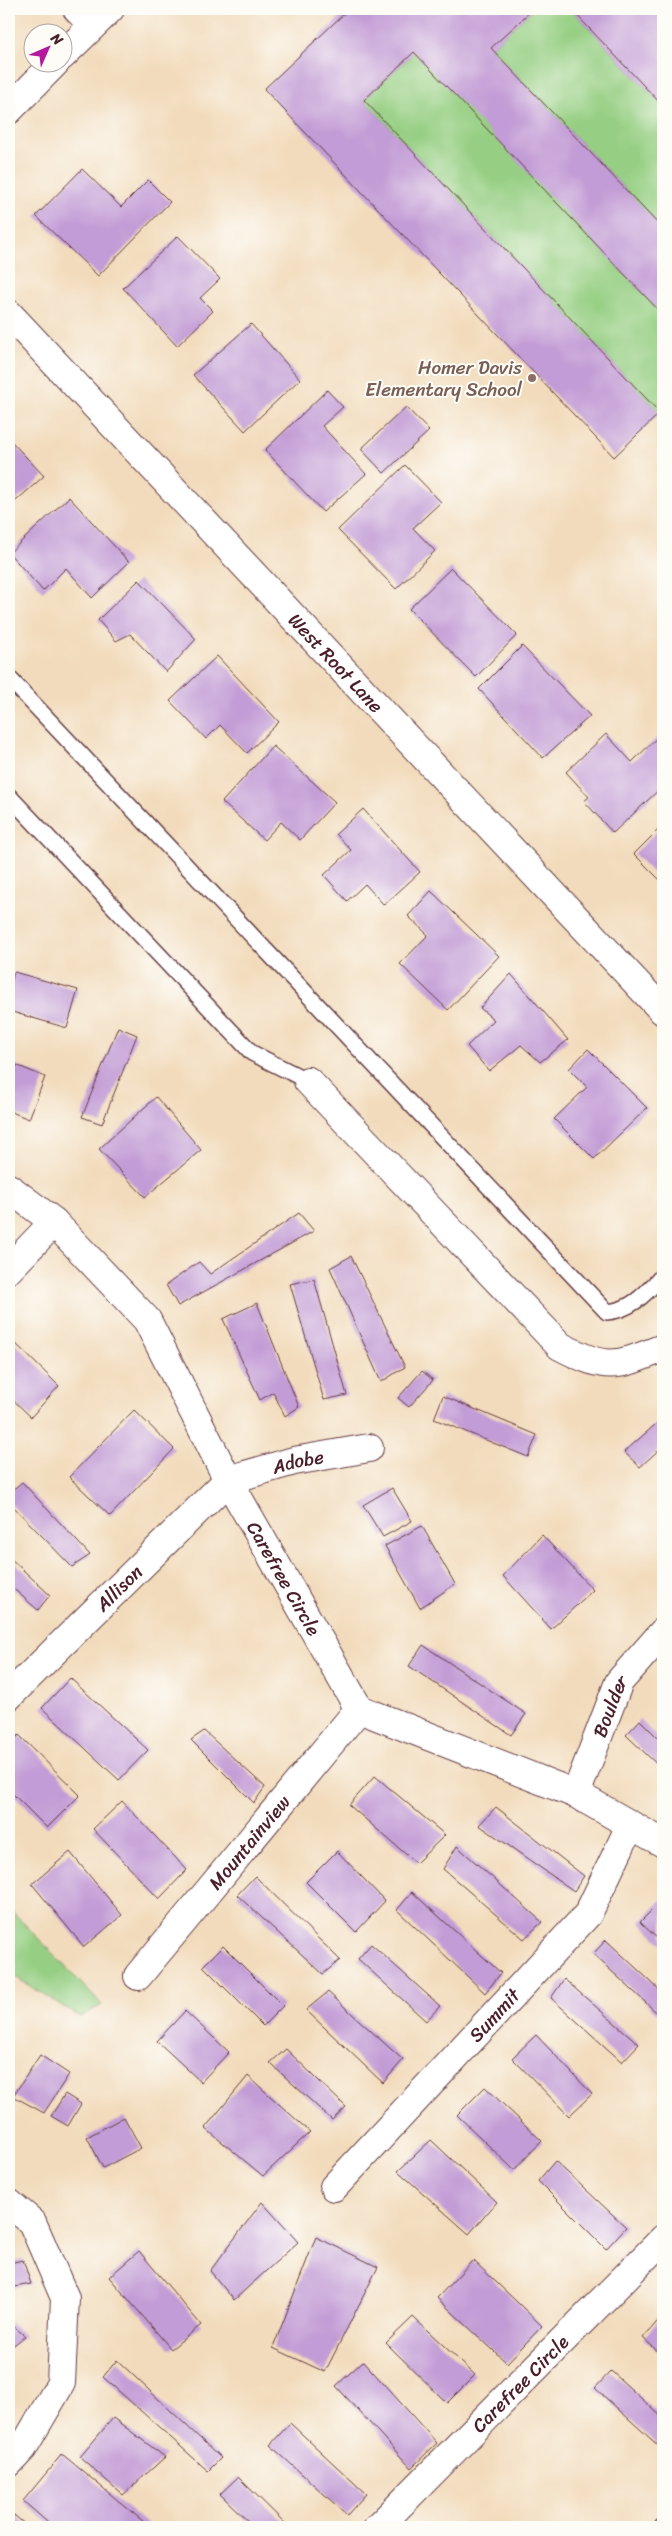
<svg xmlns="http://www.w3.org/2000/svg" width="672" height="2536" font-family="Sriracha,sans-serif">
<style>
.green{fill:#96cf83;stroke:#707757}
.building{fill:#c29cd6}
.lines{fill:none;stroke-linecap:round;stroke-linejoin:round}
.service-casing{stroke:#633b41;stroke-width:18}
.minor-casing{stroke:#633b41;stroke-width:30}
.tertiary-casing{stroke:#633b41;stroke-width:30}
.service{stroke:#fff;stroke-width:15}
.minor{stroke:#fff;stroke-width:28}
.tertiary{stroke:#fff;stroke-width:28}
.education-dot{fill:#8d6e63;stroke:#fdfcf7;stroke-width:2}
.labels{text-anchor:middle;stroke-width:4;stroke-linejoin:round;paint-order:stroke}
.education-label{font-size:19px;fill:#785e54;stroke:#fdfcf7;text-anchor:end}
.street-label{font-size:19px;fill:#4a1f2b;stroke:#fdfcf7}
</style>
<rect width="100%" height="100%" fill="#fdfcf7"/>
<filter id="ink" filterUnits="userSpaceOnUse"><feTurbulence type="fractalNoise" baseFrequency=".02" numOctaves="2"/><feDisplacementMap in="SourceGraphic" scale="10" xChannelSelector="R" yChannelSelector="G"/><feConvolveMatrix kernelMatrix="1 2 1 2 8 2 1 2 1" color-interpolation-filters="sRGB"/></filter>
<filter id="wash" filterUnits="userSpaceOnUse"><feTurbulence type="fractalNoise" baseFrequency=".0096" numOctaves="4" result="noise"/><feDisplacementMap in="SourceGraphic" scale="20" xChannelSelector="R" yChannelSelector="G"/><feGaussianBlur stdDeviation="1.12" result="paint"/><feColorMatrix in="noise" values="0 0 0 0 0 0 0 0 0 0 0 0 0 0 0 0 0 1.4 0 .05"/><feComposite in="paint" operator="in"/></filter>
<g filter="url(#wash)">
<rect width="100%" height="100%" fill="#f2dbbc"/>
<g class="green">
<polygon points="533,9 571,9 663,106 663,229 491,48"/>
<polygon points="415,52 663,315 663,410 660,413 364,100"/>
<polygon points="9,1908 102,2005 80,2017 9,1973"/>
</g>
<g id="blocks">
<g class="building">
<polygon points="349,9 533,9 491,48 663,229 663,315 414,52 364,100 660,413 614,457 264,89"/>
<polygon points="571,9 653,9 663,19 663,106"/>
<polygon points="82,169 121,207 148,180 170,202 98,276 36,216"/>
<polygon points="178,236 220,279 200,298 213,311 177,346 123,288"/>
<polygon points="251,324 300,379 245,431 193,375"/>
<polygon points="327,390 343,407 322,426 366,474 323,512 265,450"/>
<polygon points="406,407 429,431 384,473 361,449"/>
<polygon points="9,439 44,476 9,507"/>
<polygon points="405,465 441,502 413,528 435,551 396,589 338,530"/>
<polygon points="69,497 129,562 92,598 66,568 43,591 9,553"/>
<polygon points="451,568 517,635 476,677 409,609"/>
<polygon points="139,580 196,639 166,672 130,634 116,641 98,620"/>
<polygon points="522,646 590,716 543,758 479,689"/>
<polygon points="217,656 279,722 247,753 220,725 206,739 170,701"/>
<polygon points="662,733 663,786 613,833 584,801 589,797 566,772 606,734 632,762"/>
<polygon points="273,746 335,802 300,840 281,822 264,840 222,802"/>
<polygon points="363,809 420,872 384,905 365,884 347,901 324,875 351,850 336,834"/>
<polygon points="663,825 663,883 634,854"/>
<polygon points="431,891 499,956 448,1010 400,964 428,935 408,916"/>
<polygon points="14,972 78,990 67,1028 9,1011 9,991"/>
<polygon points="511,974 568,1040 540,1062 521,1045 489,1071 467,1046 494,1020 480,1008"/>
<polygon points="118,1027 137,1035 102,1124 82,1117"/>
<polygon points="588,1049 647,1108 594,1159 554,1119 587,1087 569,1069"/>
<polygon points="9,1062 45,1077 29,1119 9,1111"/>
<polygon points="156,1097 201,1150 145,1197 99,1149"/>
<polygon points="299,1213 314,1231 178,1306 166,1285 199,1262 210,1274"/>
<polygon points="351,1256 405,1367 381,1382 330,1268"/>
<polygon points="314,1279 347,1395 324,1400 290,1284"/>
<polygon points="257,1303 299,1407 285,1416 273,1392 260,1400 223,1319"/>
<polygon points="9,1337 59,1386 31,1417 9,1396"/>
<polygon points="422,1371 433,1380 409,1407 398,1398"/>
<polygon points="443,1396 537,1435 528,1457 434,1419"/>
<polygon points="134,1410 174,1449 110,1516 69,1477"/>
<polygon points="663,1418 663,1446 640,1467 624,1452"/>
<polygon points="22,1482 90,1555 72,1567 9,1502 9,1493"/>
<polygon points="392,1488 412,1521 383,1537 363,1505"/>
<polygon points="422,1526 455,1584 420,1608 385,1546"/>
<polygon points="542,1535 593,1590 551,1629 503,1576"/>
<polygon points="9,1557 50,1595 38,1610 9,1585"/>
<polygon points="423,1645 526,1714 511,1735 409,1666"/>
<polygon points="70,1678 148,1750 119,1780 42,1708"/>
<polygon points="640,1720 663,1743 663,1770 626,1735"/>
<polygon points="204,1731 265,1787 254,1803 191,1740"/>
<polygon points="19,1735 80,1795 47,1828 9,1790 9,1746"/>
<polygon points="375,1776 445,1835 416,1863 349,1805"/>
<polygon points="122,1801 187,1870 159,1899 93,1829"/>
<polygon points="496,1807 584,1876 574,1891 479,1825"/>
<polygon points="457,1846 542,1922 524,1939 443,1869"/>
<polygon points="337,1851 385,1901 356,1932 306,1882"/>
<polygon points="70,1852 122,1915 84,1947 32,1884"/>
<polygon points="255,1876 340,1960 323,1974 237,1895"/>
<polygon points="412,1892 501,1973 485,1993 397,1910"/>
<polygon points="663,1899 663,1944 640,1922"/>
<polygon points="606,1940 663,1993 663,2008 658,2014 593,1954"/>
<polygon points="371,1944 440,2006 426,2021 358,1959"/>
<polygon points="223,1946 283,2006 263,2026 203,1966"/>
<polygon points="564,1979 639,2044 622,2062 551,1998"/>
<polygon points="328,1992 403,2060 383,2083 306,2010"/>
<polygon points="185,2011 229,2052 201,2082 157,2041"/>
<polygon points="536,2035 592,2094 569,2116 512,2058"/>
<polygon points="286,2049 346,2107 332,2120 270,2063"/>
<polygon points="40,2055 69,2074 44,2113 13,2096"/>
<polygon points="248,2076 310,2132 263,2176 205,2128"/>
<polygon points="485,2087 542,2141 514,2170 457,2115"/>
<polygon points="65,2094 81,2104 68,2126 51,2116"/>
<polygon points="124,2117 141,2148 103,2168 87,2137"/>
<polygon points="431,2140 497,2202 469,2234 398,2171"/>
<polygon points="555,2161 626,2227 606,2249 538,2181"/>
<polygon points="262,2202 298,2242 234,2300 210,2271"/>
<polygon points="316,2237 378,2267 325,2372 273,2348"/>
<polygon points="139,2251 201,2325 171,2349 109,2277"/>
<polygon points="23,2260 31,2284 9,2288 9,2263"/>
<polygon points="473,2260 542,2326 507,2363 437,2298"/>
<polygon points="663,2315 663,2356 643,2338"/>
<polygon points="413,2317 475,2375 447,2403 386,2343"/>
<polygon points="9,2322 25,2336 9,2349"/>
<polygon points="117,2360 221,2458 208,2471 103,2377"/>
<polygon points="363,2361 437,2443 411,2468 336,2386"/>
<polygon points="611,2371 663,2418 663,2450 595,2388"/>
<polygon points="113,2418 165,2457 123,2495 80,2457"/>
<polygon points="290,2423 366,2494 347,2515 270,2445"/>
<polygon points="62,2454 150,2527 53,2527 23,2501"/>
<polygon points="238,2477 289,2527 254,2527 220,2494"/>
<polygon points="14,2515 28,2527 9,2527"/>
</g>
</g>
</g>
<g filter="url(#ink)">
<use href="#blocks" fill-opacity="0" stroke="#633b41" stroke-width="1"/>
<g class="lines">
<defs>
<g id="service">
<path d="M9,678L607,1312C632,1310 646,1293 663,1275"/>
<polyline points="9,796 252,1053 308,1081"/>
<polyline points="662,2527 663,2526"/>
</g>
<g id="minor">
<polyline points="77,9 93,25"/>
<path id="s1" d="M9,314L663,1011"/>
<path d="M308,1081L560,1346C608,1371 615,1367 663,1348"/>
<path id="s2" d="M9,1188L54,1222L147,1320L228,1480L359,1709L576,1794L663,1843"/>
<polyline points="9,1269 54,1222"/>
<path id="s3" d="M9,1696L228,1480L294,1461L369,1448"/>
<path id="s4" d="M576,1794L619,1682L663,1632"/>
<path id="s5" d="M138,1976L359,1709"/>
<path id="s6" d="M334,2187L588,1914L630,1826"/>
<polyline points="9,2203 32,2222 65,2298 61,2383 23,2448 9,2463"/>
<path id="s7" d="M378,2527L663,2239"/>
</g>
<g id="tertiary">
<polyline points="62,56 110,9"/>
<polyline points="9,110 56,62"/>
</g>
</defs>
<use href="#service" class="service-casing"/>
<use href="#minor" class="minor-casing"/>
<use href="#tertiary" class="tertiary-casing"/>
<use href="#service" class="service"/>
<use href="#minor" class="minor"/>
<use href="#tertiary" class="tertiary"/>
</g>
</g>
<circle class="education-dot" cx="532" cy="378" r="5"/>
<g class="labels">
<g class="education-label">
<text x="522" y="374">Homer Davis<tspan x="522" dy="22">Elementary School</tspan></text>
</g>
<g class="street-label">
<text dy="7" stroke="none"><textPath href="#s1" startOffset="478">West Root Lane</textPath></text>
<text dy="7" stroke="none"><textPath href="#s3" startOffset="380">Adobe</textPath></text>
<text dy="7" stroke="none"><textPath href="#s2" startOffset="484">Carefree Circle</textPath></text>
<text dy="7" stroke="none"><textPath href="#s3" startOffset="154">Allison</textPath></text>
<text dy="7" stroke="none"><textPath href="#s4" startOffset="94">Boulder</textPath></text>
<text dy="7" stroke="none"><textPath href="#s5" startOffset="174">Mountainview</textPath></text>
<text dy="7" stroke="none"><textPath href="#s6" startOffset="235">Summit</textPath></text>
<text dy="7" stroke="none"><textPath href="#s7" startOffset="202">Carefree Circle</textPath></text>
</g>
</g>
<rect width="672" height="2536" fill="none" stroke="#fdfcf7" stroke-width="30"/>
<g transform="translate(48 48) rotate(45)"><circle r="24" fill="#fdfcf7" stroke="#b5a4a5"/>
<path d="M0-4L9 19L0 12L-9 19Z" fill="#b5179e"/>
<text y="-8" font-size="14" font-weight="bold" text-anchor="middle" fill="#4a1f2b">N</text>
</g>
</svg>
